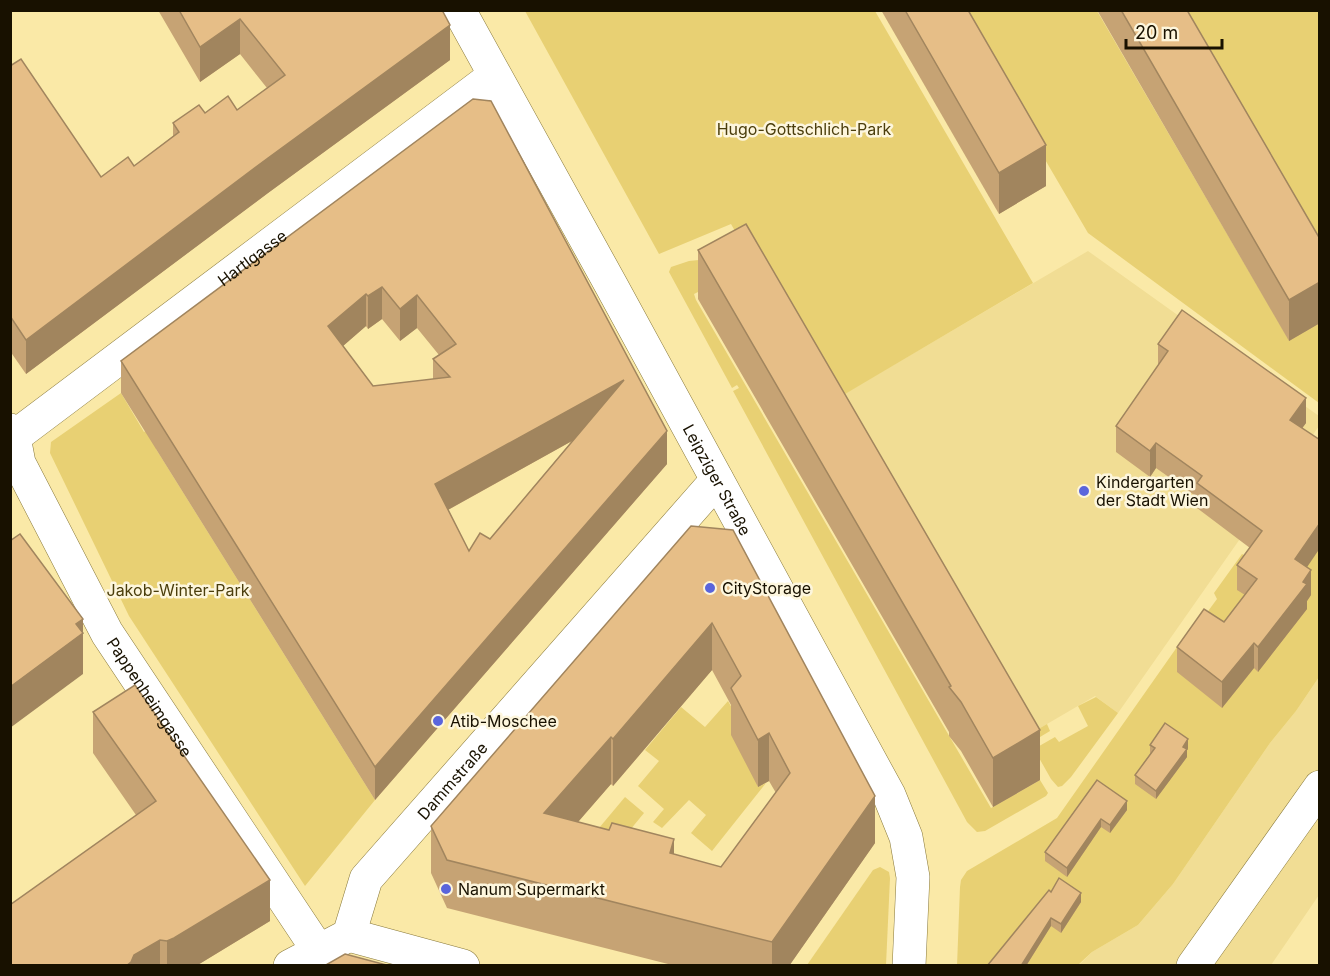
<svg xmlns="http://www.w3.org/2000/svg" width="1330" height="976" font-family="Inter,sans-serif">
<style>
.built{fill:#f1dd94}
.green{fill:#e8d073}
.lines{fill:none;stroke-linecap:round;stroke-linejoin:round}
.minor-casing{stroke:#89793a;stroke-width:34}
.minor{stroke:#fff;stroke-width:33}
.wall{fill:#c6a374;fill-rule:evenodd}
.shaded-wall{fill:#a1855e}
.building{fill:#e6be87;stroke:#a1855e;stroke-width:1.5;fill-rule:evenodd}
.poi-dot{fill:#5a65dc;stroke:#fdf6dd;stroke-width:2}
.labels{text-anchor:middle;stroke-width:5;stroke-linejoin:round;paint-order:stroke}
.park-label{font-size:16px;fill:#4b3e0c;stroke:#fdf6dd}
.street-label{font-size:16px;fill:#181100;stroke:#fdf6dd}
.poi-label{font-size:16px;fill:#181100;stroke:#fdf6dd;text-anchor:start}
</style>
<rect width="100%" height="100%" fill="#fae9a7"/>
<g class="built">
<polygon points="1088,251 1319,416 1319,426 1118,713 1095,696 1035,731 839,397"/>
<polygon points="1319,677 1319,895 1271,965 1078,966 1092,952 1138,925 1173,884 1270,743 1296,711"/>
</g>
<g class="green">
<polygon points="1317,10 1319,15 1319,255 1177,11"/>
<polygon points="525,11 875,11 1033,283 840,397 1035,731 1047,724 1050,731 1030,743 820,381 731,224 659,254"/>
<polygon points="958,11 1097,11 1289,340 1319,323 1319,403 1088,233"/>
<polygon points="699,260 720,281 694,294 696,300 991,808 1040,780 1048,793 1046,796 985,831 977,832 967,822 733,391 739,388 737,385 732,388 669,272 671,267 689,261"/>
<polygon points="121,393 144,432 156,424 156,449 375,800 305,886 129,616 50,453 51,442"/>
<polygon points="1319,452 1319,677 1296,711 1270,743 1173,884 1138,925 1092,952 1078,965 957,966 960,887 961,880 967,871 1057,818 1196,620 1200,622 1217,599 1214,593 1242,554 1246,556"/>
<polygon points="1096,697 1118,713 1071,777 1062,786 1058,787 1051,779 1034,749 1055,737 1059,742 1088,726 1078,706"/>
<polygon points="728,701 741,724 758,787 766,783 712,851 691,833 706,815 689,800 662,828 653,822 664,809 638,786 659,761 645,750 681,707 705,727"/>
<polygon points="625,797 644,813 630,830 594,834"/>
<polygon points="880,867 889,872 890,878 886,965 807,965 873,870"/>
</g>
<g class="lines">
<defs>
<g id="minor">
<path id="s1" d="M459,10L611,285L889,795L906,837L913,877L909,966"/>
<path id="s2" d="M10,430L14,437L19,463L107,633L318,950"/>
<path id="s3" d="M10,440L494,76"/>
<polyline points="349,935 463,966"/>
<path id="s4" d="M290,966L349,935L366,879L717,480"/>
<polyline points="1193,966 1320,787"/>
</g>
</defs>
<use href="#minor" class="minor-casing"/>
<use href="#minor" class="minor"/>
</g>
<g class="wall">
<polygon points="158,10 442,10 450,60 268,193 26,374 10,351 10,66 101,177 134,166 173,136 173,123 205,113 237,110 267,88 240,54 200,82"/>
<polygon points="881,10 968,10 1046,186 999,214"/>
<polygon points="1097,10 1187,10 1320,239 1320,323 1289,341"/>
<path d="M491,101L667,464L375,800L121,393V361ZM382,319L400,341L417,328L439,355L433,359V379L373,386L343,346L366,326L368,329ZM572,441L490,539L469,551L448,510Z"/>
<polygon points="698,250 1040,780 993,807 961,751 949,736 949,732 698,299"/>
<polygon points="1158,344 1306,423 1302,428 1307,567 1311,595 1307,601 1307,609 1258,672 1254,668 1222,708 1177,672 1177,647 1224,622 1245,595 1237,590 1237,565 1250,548 1197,508 1197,497 1156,468 1150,477 1116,452 1116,426 1158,366"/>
<path d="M691,526L875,843L789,966H676L447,908L431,873V826ZM712,670L731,705V735L758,787L769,781L776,793L721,867L674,854L578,822L611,784L613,786Z"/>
<polygon points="93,712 270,921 196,966 10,966 136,815 93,753"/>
<polygon points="1150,745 1188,748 1187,750 1187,757 1156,799 1135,784 1135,775 1150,754"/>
<polygon points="1097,780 1127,810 1110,833 1101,827 1067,877 1045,861 1045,852"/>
<polygon points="1051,892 1081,902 1061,933 1051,926 1026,966 987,966"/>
</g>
<g class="shaded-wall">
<polygon points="240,19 240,54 200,82 200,47"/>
<polygon points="450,25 450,60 268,193 26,374 26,340 268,158"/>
<polygon points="1046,145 1046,186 999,214 999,173"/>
<polygon points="1320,282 1320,323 1289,341 1289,300"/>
<polygon points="382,287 382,319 368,329 368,296"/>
<polygon points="366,294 366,326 328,359 328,326"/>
<polygon points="417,295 417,328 400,341 400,309"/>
<polygon points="624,380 624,412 435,517 435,484"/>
<polygon points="1306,398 1306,423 1290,445 1290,420"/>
<polygon points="667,431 667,464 375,800 375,767"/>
<polygon points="1156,443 1156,468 1150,477 1150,451"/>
<polygon points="1320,523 1320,548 1295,585 1295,559"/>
<polygon points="1311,570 1311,595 1307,601 1307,609 1258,672 1258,647"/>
<polygon points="83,619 83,674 10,728 10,687 76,624"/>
<polygon points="712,623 712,670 613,786 613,739"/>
<polygon points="1254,643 1254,668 1222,708 1222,682"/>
<polygon points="1040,730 1040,780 993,807 993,758"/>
<polygon points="769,733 769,781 758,787 758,740"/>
<polygon points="611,737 611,784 544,861 544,813"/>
<polygon points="1188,739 1188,748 1187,750 1187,757 1156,799 1156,791"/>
<polygon points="875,796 875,843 789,966 772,966 772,942"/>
<polygon points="1127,801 1127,810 1110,833 1110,825"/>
<polygon points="1101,819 1101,827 1067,877 1067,868"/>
<polygon points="674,839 674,887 670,853"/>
<polygon points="270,880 270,921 196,966 167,966 167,941"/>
<polygon points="1081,893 1081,902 1061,933 1061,924"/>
<polygon points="1051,918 1051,926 1026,966 1021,966"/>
<polygon points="160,940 160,966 126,966 134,955"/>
</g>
<g class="building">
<polygon points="179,10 442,10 450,25 268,158 26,340 10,316 10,66 21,59 101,177 128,157 134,166 179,132 173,123 199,105 205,113 228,96 237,110 285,75 240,19 200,47"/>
<polygon points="905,10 968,10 1046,145 999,173"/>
<polygon points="1121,10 1187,10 1320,239 1320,282 1289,300"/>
<path d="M473,99L491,101L667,431L375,767L121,361ZM382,287L400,309L417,295L456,344L433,359L450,377L373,386L328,326L366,294L368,296ZM624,380L490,539L480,533L469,551L435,484Z"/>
<polygon points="746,224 1040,730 993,758 961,702 949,687 951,686 698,250"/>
<polygon points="1182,310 1306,398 1290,420 1320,440 1320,523 1295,559 1311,570 1303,582 1307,584 1258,647 1254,643 1222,682 1177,647 1204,609 1224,622 1257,579 1237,565 1262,531 1197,483 1202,476 1156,443 1150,451 1116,426 1168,351 1158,344"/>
<path d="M691,526L733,530L875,796L772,942L447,860L431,826ZM712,623L741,676L731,688L758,740L769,733L790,773L721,867L670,853L674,839L612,823L609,830L544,813L611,737L613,739Z"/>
<polygon points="20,534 83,619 76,624 83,633 10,687 10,541"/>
<polygon points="135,685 270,880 174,938 167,941 160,940 134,955 131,962 126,966 10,966 10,905 156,801 93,712"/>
<polygon points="1165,723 1188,739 1183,747 1187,749 1156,791 1135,775 1155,748 1150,745"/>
<polygon points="1097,780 1127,801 1110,825 1101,819 1067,868 1045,852"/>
<polygon points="1059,878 1081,893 1061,924 1051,918 1021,966 987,966 1049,890 1051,892"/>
<polygon points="345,954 390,966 324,966"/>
</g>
<g class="poi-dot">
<circle cx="1084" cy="491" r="6"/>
<circle cx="710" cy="588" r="6"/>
<circle cx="438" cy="721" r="6"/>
<circle cx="446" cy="889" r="6"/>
</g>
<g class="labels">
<g class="park-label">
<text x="804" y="135">Hugo-Gottschlich-Park</text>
<text x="178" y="596">Jakob-Winter-Park</text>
</g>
<g class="street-label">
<text dy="6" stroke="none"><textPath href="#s3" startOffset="303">Hartlgasse</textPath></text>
<text dy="6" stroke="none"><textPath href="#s1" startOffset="536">Leipziger Straße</textPath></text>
<text dy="6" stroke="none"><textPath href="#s2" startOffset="303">Pappenheimgasse</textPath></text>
<text dy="6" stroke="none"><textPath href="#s4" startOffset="256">Dammstraße</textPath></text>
</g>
<g class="poi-label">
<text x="1096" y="488">Kindergarten<tspan x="1096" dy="18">der Stadt Wien</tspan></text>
<text x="722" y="594">CityStorage</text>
<text x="450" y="727">Atib-Moschee</text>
<text x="458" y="895">Nanum Supermarkt</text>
</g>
</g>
<rect width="1330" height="976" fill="none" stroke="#181100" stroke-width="24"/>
<path d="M1126 39v9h96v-9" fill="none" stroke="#181100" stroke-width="3"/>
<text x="1135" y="39" font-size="18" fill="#181100" stroke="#fdf6dd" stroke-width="4.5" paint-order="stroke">20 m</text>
</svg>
